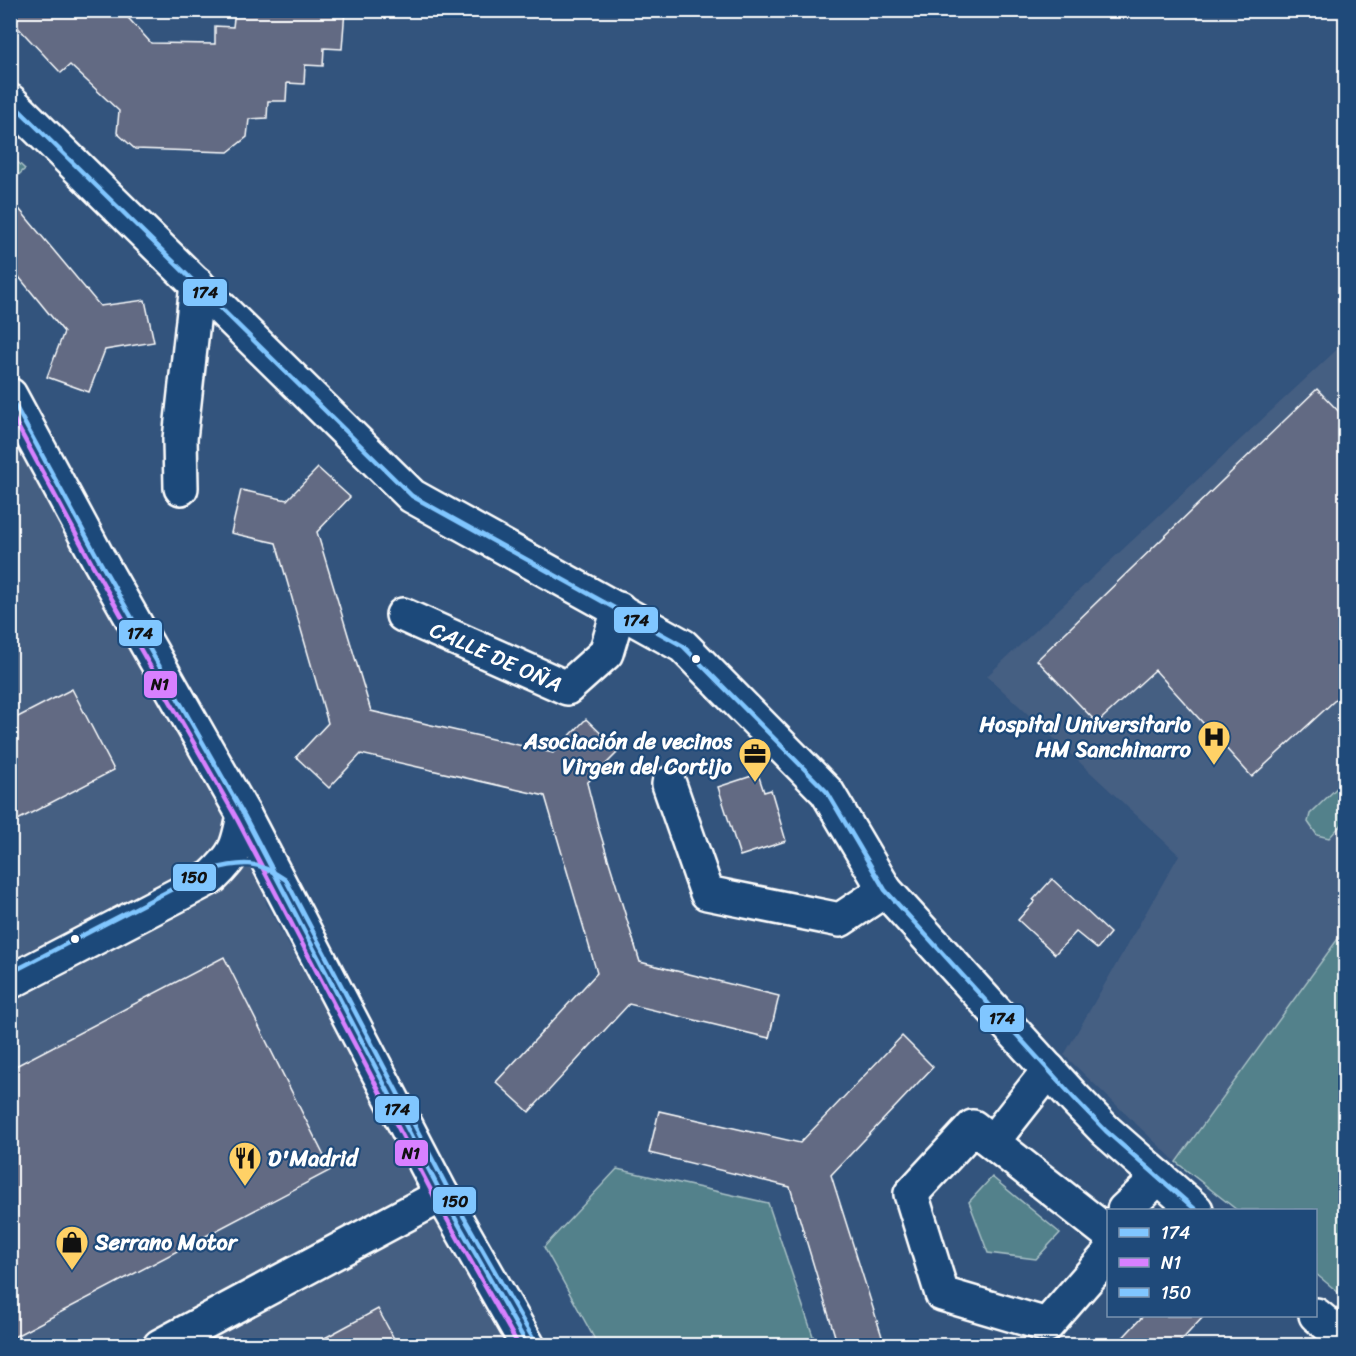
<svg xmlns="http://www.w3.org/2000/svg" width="1356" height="1356" font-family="Sriracha,sans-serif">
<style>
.built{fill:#455e82}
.green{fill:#52818b;stroke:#a8c0c5;stroke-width:1.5}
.building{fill:#626b83;stroke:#fff;stroke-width:1.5}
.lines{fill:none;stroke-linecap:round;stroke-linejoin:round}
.minor-casing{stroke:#fff;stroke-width:38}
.minor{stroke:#1f4a7a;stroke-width:33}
.bus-1-casing{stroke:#1f4a7a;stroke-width:9}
.bus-2-casing{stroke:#1f4a7a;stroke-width:9}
.bus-3-casing{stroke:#1f4a7a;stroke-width:9}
.bus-1{stroke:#80c6ff;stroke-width:4.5}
.bus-2{stroke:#d880ff;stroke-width:4.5}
.bus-3{stroke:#80c6ff;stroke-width:4.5}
.bus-dot{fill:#fff;stroke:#1f4a7a;stroke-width:2}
.labels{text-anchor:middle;stroke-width:4.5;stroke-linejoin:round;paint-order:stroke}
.street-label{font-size:22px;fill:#fff;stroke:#1f4a7a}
.poi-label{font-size:22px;font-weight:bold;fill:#fff;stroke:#1f4a7a;text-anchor:end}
.line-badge{stroke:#1f4a7a;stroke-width:2}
.pale-badge-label{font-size:16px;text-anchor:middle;font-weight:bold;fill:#111}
</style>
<rect width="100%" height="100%" fill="#33547d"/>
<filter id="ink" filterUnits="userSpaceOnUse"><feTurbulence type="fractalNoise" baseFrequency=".0167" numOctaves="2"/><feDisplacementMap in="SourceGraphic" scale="12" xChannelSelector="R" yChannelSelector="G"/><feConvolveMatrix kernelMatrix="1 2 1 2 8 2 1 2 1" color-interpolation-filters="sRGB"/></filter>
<g filter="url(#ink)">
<g class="built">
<polygon points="1345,342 1345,929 1176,1162 1064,1055 1179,855 987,676"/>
<polygon points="10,395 244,815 267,906 405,1153 507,1345 11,1345"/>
</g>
<g class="green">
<polygon points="10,155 25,169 11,182 10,182"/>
<polygon points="1345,780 1345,821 1329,838 1317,835 1308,822 1310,814"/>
<polygon points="1345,929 1345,1298 1316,1274 1316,1210 1237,1210 1176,1162"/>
<polygon points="617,1169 768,1203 816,1345 598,1345 544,1247"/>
<polygon points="992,1177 1060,1233 1036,1259 988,1253 969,1202"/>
</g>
<g class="building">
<polygon points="10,10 121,10 151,43 215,44 215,26 233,27 235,10 345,10 342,49 324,48 323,66 305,65 304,84 287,83 286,101 268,101 267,118 249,119 247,137 228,152 135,149 117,133 119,111 70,65 61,73 10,19"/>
<polygon points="10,198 100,306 145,300 154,342 105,350 89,392 47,377 64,332 10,266"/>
<polygon points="1317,389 1346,419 1346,690 1252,777 1155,670 1097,723 1037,660"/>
<polygon points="318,468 350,497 317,532 371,711 553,753 586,719 619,751 587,783 598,826 640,962 779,996 769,1038 629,1004 529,1112 496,1082 597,973 545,796 361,754 329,788 296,757 328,723 276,543 231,533 241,490 287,500"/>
<polygon points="72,689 114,770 10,824 10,721"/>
<polygon points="758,774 764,792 771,790 786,841 740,856 718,787"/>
<polygon points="1052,879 1110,933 1097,949 1076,932 1055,954 1018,920 1035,901 1033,900"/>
<polygon points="224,957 331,1170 10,1339 10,1069"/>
<polygon points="902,1036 933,1067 831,1175 885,1346 838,1346 790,1187 649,1153 659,1111 800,1143"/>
<polygon points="378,1309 398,1346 310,1346"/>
<polygon points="1143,1316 1204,1316 1176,1346 1115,1346"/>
</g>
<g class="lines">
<defs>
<g id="minor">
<polyline points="10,101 412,496 683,646 827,792 885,890 1075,1099 1106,1131 1196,1210"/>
<polyline points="10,395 99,560 244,815 442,1195 528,1346"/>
<polyline points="181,488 180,439 197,284"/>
<path id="s1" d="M403,615L567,688L606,653L619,609"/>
<polyline points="669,784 707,893 840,920 885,890"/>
<path d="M10,982L212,877C236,854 238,847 244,815"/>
<polyline points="993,1141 1049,1070"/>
<polyline points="1124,1210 1159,1177"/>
<polyline points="1108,1233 973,1127 911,1194 942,1294 1047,1325 1108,1255"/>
<polyline points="1316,1315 1346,1340"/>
<polyline points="160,1346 442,1195"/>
</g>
</defs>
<use href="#minor" class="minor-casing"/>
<use href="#minor" class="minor"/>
<defs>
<g id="bus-1">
<polyline points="10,101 412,496 683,646 827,792 885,890 1075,1099 1106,1131 1196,1210"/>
<polyline points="10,396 99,560 244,815 442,1195 528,1346"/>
</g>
<polyline id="bus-2" points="10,412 92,564 237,819 435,1198 519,1346"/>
<path id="bus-3" d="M10,973L209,870C243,861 257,860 286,880L449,1191L535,1342"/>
</defs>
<use href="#bus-1" class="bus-1-casing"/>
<use href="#bus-2" class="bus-2-casing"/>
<use href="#bus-3" class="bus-3-casing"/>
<use href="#bus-1" class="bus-1"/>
<use href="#bus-2" class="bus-2"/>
<use href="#bus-3" class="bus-3"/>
</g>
</g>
<defs>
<symbol id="hospital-pin" viewBox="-11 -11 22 30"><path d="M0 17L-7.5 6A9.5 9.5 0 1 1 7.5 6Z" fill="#ffd166" stroke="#1f4a7a"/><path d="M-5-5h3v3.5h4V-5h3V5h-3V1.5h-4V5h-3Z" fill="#111"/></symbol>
<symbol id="office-pin" viewBox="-11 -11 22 30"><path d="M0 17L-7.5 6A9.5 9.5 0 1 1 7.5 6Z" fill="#ffd166" stroke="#1f4a7a"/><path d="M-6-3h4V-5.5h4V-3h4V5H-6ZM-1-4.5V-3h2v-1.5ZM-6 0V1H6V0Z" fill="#111"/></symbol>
<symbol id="restaurant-pin" viewBox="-11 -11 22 30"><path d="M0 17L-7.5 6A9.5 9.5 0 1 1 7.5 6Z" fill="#ffd166" stroke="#1f4a7a"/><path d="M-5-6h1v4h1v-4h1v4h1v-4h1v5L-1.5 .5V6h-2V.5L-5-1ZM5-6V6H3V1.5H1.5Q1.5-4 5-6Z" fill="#111"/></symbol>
<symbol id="shop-pin" viewBox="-11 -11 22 30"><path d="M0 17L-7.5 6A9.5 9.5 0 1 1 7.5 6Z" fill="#ffd166" stroke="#1f4a7a"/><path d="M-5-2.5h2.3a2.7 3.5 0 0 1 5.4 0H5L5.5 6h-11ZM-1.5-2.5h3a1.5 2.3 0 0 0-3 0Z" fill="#111"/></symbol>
</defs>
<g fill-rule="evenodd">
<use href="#hospital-pin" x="1195" y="718" width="38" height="52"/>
<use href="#office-pin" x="736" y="735" width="38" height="52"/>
<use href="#restaurant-pin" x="226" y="1139" width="38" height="52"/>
<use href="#shop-pin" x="53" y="1223" width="38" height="52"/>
</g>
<g class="bus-dot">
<circle cx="696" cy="659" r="5"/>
<circle cx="75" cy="939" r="5"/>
</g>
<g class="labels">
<g class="street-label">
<text dy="8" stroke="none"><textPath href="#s1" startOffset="102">CALLE DE OÑA</textPath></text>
</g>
<g class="poi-label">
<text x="1191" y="732">Hospital Universitario<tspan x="1191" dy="25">HM Sanchinarro</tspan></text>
<text x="732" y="749">Asociación de vecinos<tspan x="732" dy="25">Virgen del Cortijo</tspan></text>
<text x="268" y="1166" text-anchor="start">D'Madrid</text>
<text x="95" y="1250" text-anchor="start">Serrano Motor</text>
</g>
</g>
<g class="line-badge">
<rect x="182" y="278" width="46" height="29" rx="6" fill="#80c6ff"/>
<rect x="613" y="606" width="46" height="28" rx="6" fill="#80c6ff"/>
<rect x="118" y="619" width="45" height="28" rx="6" fill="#80c6ff"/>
<rect x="143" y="670" width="35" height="29" rx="6" fill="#d880ff"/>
<rect x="172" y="863" width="45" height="29" rx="6" fill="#80c6ff"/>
<rect x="979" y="1004" width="46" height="29" rx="6" fill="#80c6ff"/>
<rect x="374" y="1095" width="46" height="29" rx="6" fill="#80c6ff"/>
<rect x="394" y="1139" width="35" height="28" rx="6" fill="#d880ff"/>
<rect x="432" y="1186" width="45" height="29" rx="6" fill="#80c6ff"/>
</g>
<g class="pale-badge-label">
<text x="205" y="298">174</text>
<text x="636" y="626">174</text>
<text x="140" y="639">174</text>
<text x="160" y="690">N1</text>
<text x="194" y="883">150</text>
<text x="1002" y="1024">174</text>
<text x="397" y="1115">174</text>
<text x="411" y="1159">N1</text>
<text x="455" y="1207">150</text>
</g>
<rect width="1356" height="1356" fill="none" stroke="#1f4a7a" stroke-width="36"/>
<rect x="18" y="18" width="1320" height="1320" fill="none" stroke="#fff" stroke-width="2" filter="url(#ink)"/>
<rect x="1107" y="1209" width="210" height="108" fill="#1f4a7a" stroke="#7992af" stroke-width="1.5"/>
<rect x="1119" y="1228" width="30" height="9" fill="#80c6ff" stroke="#7992af" stroke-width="1.5"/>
<text x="1161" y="1239" font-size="18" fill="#ffffff">174</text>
<rect x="1119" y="1258" width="30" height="9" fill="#d880ff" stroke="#7992af" stroke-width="1.5"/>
<text x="1161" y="1269" font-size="18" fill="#ffffff">N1</text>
<rect x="1119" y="1288" width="30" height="9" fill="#80c6ff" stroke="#7992af" stroke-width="1.5"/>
<text x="1161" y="1299" font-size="18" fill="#ffffff">150</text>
</svg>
